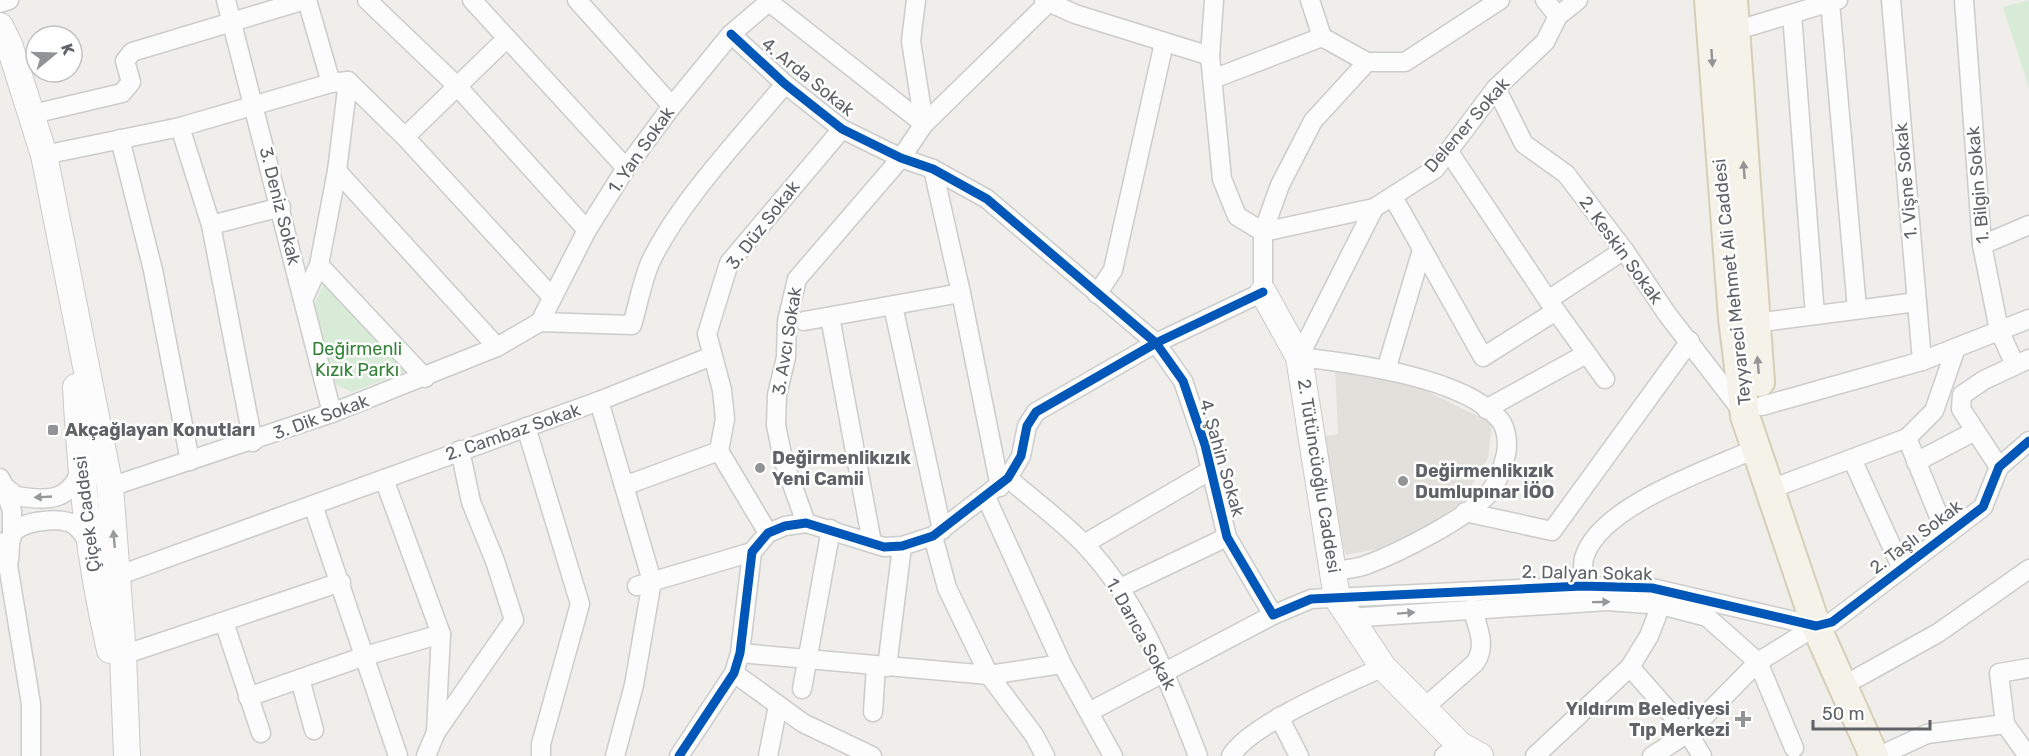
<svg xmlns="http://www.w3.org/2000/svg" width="2029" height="756" font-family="Rubik,sans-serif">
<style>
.education{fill:#e2e0da}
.green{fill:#d8ebd6}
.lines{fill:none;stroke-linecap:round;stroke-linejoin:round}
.street-casing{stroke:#cbcccc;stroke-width:21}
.secondary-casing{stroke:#cacacb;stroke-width:28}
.primary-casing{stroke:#d7ceb8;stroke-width:32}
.street{stroke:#fdfcfc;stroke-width:18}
.secondary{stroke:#fdfcfc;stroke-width:26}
.primary{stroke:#f4f2e9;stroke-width:28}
.cycleway-casing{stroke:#fff;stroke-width:13}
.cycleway{stroke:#0057b8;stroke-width:9}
.oneway{fill:#939595}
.oneway2{fill:#96999c}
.poi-dot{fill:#919496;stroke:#fff;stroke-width:2}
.labels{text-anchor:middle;stroke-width:5;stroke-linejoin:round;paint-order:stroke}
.street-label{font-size:18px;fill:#5f6368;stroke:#fff}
.park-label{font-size:18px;fill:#348238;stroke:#fff}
.poi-label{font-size:18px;font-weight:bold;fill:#5f6368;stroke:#fff;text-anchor:start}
</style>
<rect width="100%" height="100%" fill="#efeeea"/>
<polygon class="education" points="1335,369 1408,382 1492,423 1488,458 1461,503 1426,527 1377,549 1345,555 1324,436 1338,434"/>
<g class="green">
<polygon points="2029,0 2029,88 2003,7"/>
<polygon points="323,284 407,371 352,392 336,385 313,308"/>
</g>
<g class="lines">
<defs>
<g id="street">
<polyline points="226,0 332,413"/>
<polyline points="367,0 457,86 587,230"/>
<polyline points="472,0 626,168"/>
<polyline points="577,0 672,106"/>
<polyline points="1044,0 1075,14 1210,56"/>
<polyline points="1214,0 1210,56 1222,179 1237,216 1263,232 1374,208 1435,169 1496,88 1545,42 1558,16 1578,0"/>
<polyline points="1310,0 1322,37"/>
<polyline points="1545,0 1558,16"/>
<polyline points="1891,0 1922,361"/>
<polyline points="1964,0 1982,245 1999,330 2015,365"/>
<polyline points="769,2 924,124 1049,2"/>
<polyline points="1830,2 1857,309"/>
<polyline points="0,3 9,0"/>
<polyline points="1792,14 1815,315"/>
<polyline points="1734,31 1838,0"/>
<polyline points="731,34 785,84 842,129 901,158 933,169 987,199 1156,343 1183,381 1205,445 1227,537 1273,615 1311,599 1583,586 1652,588 1816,626 1832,622 1983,507 1999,467 2029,441"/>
<polyline points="1213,79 1322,37 1367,62 1405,62 1500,0"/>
<polyline points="348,81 405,137 552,297"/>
<polyline points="1496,88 1524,144 1566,174 1624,250 1667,314 1742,411"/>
<polyline points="33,114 122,93 131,82 125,61 132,52 305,0"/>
<polyline points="180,127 211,225 253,442"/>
<polyline points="405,137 506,39"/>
<polyline points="120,139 153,270 190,461"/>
<polyline points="1449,152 1548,300 1605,379"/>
<polyline points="44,155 180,127 331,83"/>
<polyline points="933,169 961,293 1000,487"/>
<polyline points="337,171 497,347"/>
<polyline points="1393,197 1483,357 1556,311"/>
<polyline points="211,225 281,207"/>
<polyline points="1982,245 2029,225"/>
<polyline points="319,265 425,378"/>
<polyline points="1097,294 1113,270 1164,43"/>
<polyline points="303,300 319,265 337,171 348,81 331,83 307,0"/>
<polyline points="1548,300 1624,250"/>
<polyline points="893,306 942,530"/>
<polyline points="830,317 872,543"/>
<polyline points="804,321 961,293"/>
<polyline points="540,322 587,230 626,168 672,106 731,34 771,0"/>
<polyline points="1755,323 1917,302"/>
<polyline points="1386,370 1422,250"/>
<polyline points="599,401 652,581 634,685 615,756"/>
<polyline points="1762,406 1922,361 2029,319"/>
<polyline points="1486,409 1586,354"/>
<polyline points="526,427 580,604 541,744 541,756"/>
<polyline points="1852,459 1902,569"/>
<polyline points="1916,462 1975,431"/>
<polyline points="1999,467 1961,409 1962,395 1984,380 2029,359"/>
<path d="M0,478L4,486L16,496C46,501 69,502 80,471"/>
<path d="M1008,478C1033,500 1061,520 1084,544C1140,602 1169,682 1198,756"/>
<polyline points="384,479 441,634 436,731"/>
<polyline points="1784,484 1907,438"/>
<polyline points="4,486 12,511 12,535"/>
<polyline points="624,486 719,451"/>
<path d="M110,487L332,413L497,347L540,322L632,325C638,305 642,282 650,263C678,203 742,136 785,84"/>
<polyline points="986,497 1062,664 1113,756"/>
<polyline points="313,505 398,756"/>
<polyline points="1465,512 1552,531 1690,341"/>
<polyline points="806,523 783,459 776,425 777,395 786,357 787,321 797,279 901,158 924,124 911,41 916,0"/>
<polyline points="768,533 719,451 725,419 722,390 707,334 729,263 842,129"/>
<polyline points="1946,534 1907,438 1934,411 1956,348"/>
<polyline points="933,536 947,588 989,675 1034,735 1045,756"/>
<polyline points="0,542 8,565 31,704 31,756"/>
<polyline points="1084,544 1211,470"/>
<path d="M9,560C10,553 9,543 12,536C17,521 54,518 68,522C77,524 83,534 88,541"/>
<path d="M1334,571C1344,569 1356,569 1366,565C1398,553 1469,518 1490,492C1498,482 1503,466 1506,454C1508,444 1507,429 1500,420C1464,377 1352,363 1299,357L1374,208"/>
<polyline points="117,576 599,401 712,356"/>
<polyline points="637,586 752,552"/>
<path d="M1583,586C1584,577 1582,566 1584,558C1599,506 1708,470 1755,449"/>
<polyline points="1120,588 1227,537"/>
<polyline points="1348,618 1607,601 1661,605 1707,617 1758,662 1816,626"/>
<polyline points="224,622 261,733"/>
<polyline points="740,653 989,675 1062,664"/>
<polyline points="123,655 341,582"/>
<polyline points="887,667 902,546"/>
<polyline points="1630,667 1688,733 1702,756"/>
<polyline points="734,673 803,723 872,756"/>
<polyline points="1857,678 1938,633 2029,569"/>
<polyline points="300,679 314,730"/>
<polyline points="802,689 831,529"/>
<polyline points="248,697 365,656 441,634"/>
<path d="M1424,708L1475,663C1487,646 1478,628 1472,608"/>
<polyline points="873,712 876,666"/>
<polyline points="1089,712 1273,615"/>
<polyline points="1279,717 1299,756"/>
<polyline points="2005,724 2028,756"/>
<polyline points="1890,751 1927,734 2005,724 1999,673 2029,668"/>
<polyline points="426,756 436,732 514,620 495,561 471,502 460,450"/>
<polyline points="679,756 734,673 740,653 752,552 768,533 785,526 806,523 884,547 902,546 933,536 1008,478 1021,456 1027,426 1036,412 1156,343 1263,292 1263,232 1280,185 1313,121 1367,62"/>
<polyline points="768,756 778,705"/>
<path d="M1231,756C1250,724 1347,684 1383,667"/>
<polyline points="1444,756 1460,745"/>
<polyline points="1535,756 1630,667 1649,636 1661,605"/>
<polyline points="1652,756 1688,733 1758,662 1794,748"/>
</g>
<g id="secondary">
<polyline points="0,26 9,44 44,155 110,487 123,655 127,756"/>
<polyline points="1263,292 1299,357 1337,598 1383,667 1460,745 1480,756"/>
<path d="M76,387C81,480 89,559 110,650"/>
</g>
<g id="primary">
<polyline points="1709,0 1733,318 1745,416 1816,626 1874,756"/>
<polyline points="1733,0 1760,382"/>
</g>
</defs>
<use href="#street" class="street-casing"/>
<use href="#secondary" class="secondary-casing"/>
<use href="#primary" class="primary-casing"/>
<use href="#street" class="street"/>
<use href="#secondary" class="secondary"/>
<use href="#primary" class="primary"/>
<defs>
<g id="cycleway">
<polyline points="731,34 785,84 842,129 901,158 933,169 987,199 1156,343 1183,381 1205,445 1227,537 1273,615 1311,599 1583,586 1652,588 1816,626 1832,622 1983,507 1999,467 2029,441"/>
<polyline points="679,756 734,673 740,653 752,552 768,533 785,526 806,523 884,547 902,546 933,536 1008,478 1021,456 1027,426 1036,412 1156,343 1263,292"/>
</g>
</defs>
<use href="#cycleway" class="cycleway-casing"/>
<use href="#cycleway" class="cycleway"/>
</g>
<defs><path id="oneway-solid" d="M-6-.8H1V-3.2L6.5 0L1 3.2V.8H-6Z" transform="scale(1.5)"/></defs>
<g class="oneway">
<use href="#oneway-solid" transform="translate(1712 58) rotate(86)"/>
<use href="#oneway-solid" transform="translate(1744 170) rotate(-94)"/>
<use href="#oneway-solid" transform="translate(1758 365) rotate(-95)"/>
</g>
<g class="oneway2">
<use href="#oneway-solid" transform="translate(43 497) rotate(177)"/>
<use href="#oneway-solid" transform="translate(114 539) rotate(-95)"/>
<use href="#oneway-solid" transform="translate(1601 602) rotate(-1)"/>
<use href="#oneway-solid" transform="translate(1406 613) rotate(-4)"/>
</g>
<g class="poi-dot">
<rect x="47" y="424" width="12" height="12" rx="3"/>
<circle cx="760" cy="468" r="6"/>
<circle cx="1403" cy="481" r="6"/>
<path d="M1740 710h6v6h6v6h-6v6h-6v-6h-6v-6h6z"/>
</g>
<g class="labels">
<g class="street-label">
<text transform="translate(808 77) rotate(39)" y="6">4. Arda Sokak</text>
<text transform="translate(1467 125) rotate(-49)" y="6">Delener Sokak</text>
<text transform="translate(641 150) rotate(-55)" y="6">1. Yan Sokak</text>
<text transform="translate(1906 181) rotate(-95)" y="6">1. Vişne Sokak</text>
<text transform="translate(1978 185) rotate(-95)" y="6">1. Bilgin Sokak</text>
<text transform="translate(280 206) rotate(76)" y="6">3. Deniz Sokak</text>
<text transform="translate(763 225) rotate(-52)" y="6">3. Düz Sokak</text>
<text transform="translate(1621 250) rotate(54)" y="6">2. Keskin Sokak</text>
<text transform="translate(1732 282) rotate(-96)" y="6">Teyyareci Mehmet Ali Caddesi</text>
<text transform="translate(787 341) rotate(-81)" y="6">3. Avcı Sokak</text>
<text transform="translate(321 417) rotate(-20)" y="6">3. Dik Sokak</text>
<text transform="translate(513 432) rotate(-19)" y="6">2. Cambaz Sokak</text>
<text transform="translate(1222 458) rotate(74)" y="6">4. Şahin Sokak</text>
<text transform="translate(1319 476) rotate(81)" y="6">2. Tütüncüoğlu Caddesi</text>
<text transform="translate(87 514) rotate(-97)" y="6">Çiçek Caddesi</text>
<text transform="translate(1916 537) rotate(-37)" y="6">2. Taşlı Sokak</text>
<text transform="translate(1587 573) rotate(1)" y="6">2. Dalyan Sokak</text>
<text transform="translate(1141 634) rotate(61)" y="6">1. Darıca Sokak</text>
</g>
<g class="park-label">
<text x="357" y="355">Değirmenli<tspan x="357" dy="21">Kızık Parkı</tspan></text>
</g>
<g class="poi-label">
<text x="65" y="436">Akçağlayan Konutları</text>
<text x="772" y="464">Değirmenlikızık<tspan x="772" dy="21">Yeni Camii</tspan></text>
<text x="1415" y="477">Değirmenlikızık<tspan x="1415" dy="21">Dumlupınar İÖO</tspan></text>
<text x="1730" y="715" text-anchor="end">Yıldırım Belediyesi<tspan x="1730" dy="21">Tıp Merkezi</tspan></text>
</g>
</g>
<g transform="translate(54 54) rotate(71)"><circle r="28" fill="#ffffff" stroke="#bfc1c3" stroke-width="1.5"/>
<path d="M0-4.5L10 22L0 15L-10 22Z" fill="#919496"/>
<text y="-9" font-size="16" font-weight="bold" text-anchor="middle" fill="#5f6368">K</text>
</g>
<path d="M1813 720v9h117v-9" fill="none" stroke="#5f6368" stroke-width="3"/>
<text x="1822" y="720" font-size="18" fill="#5f6368" stroke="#ffffff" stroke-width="4.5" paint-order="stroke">50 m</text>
</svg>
